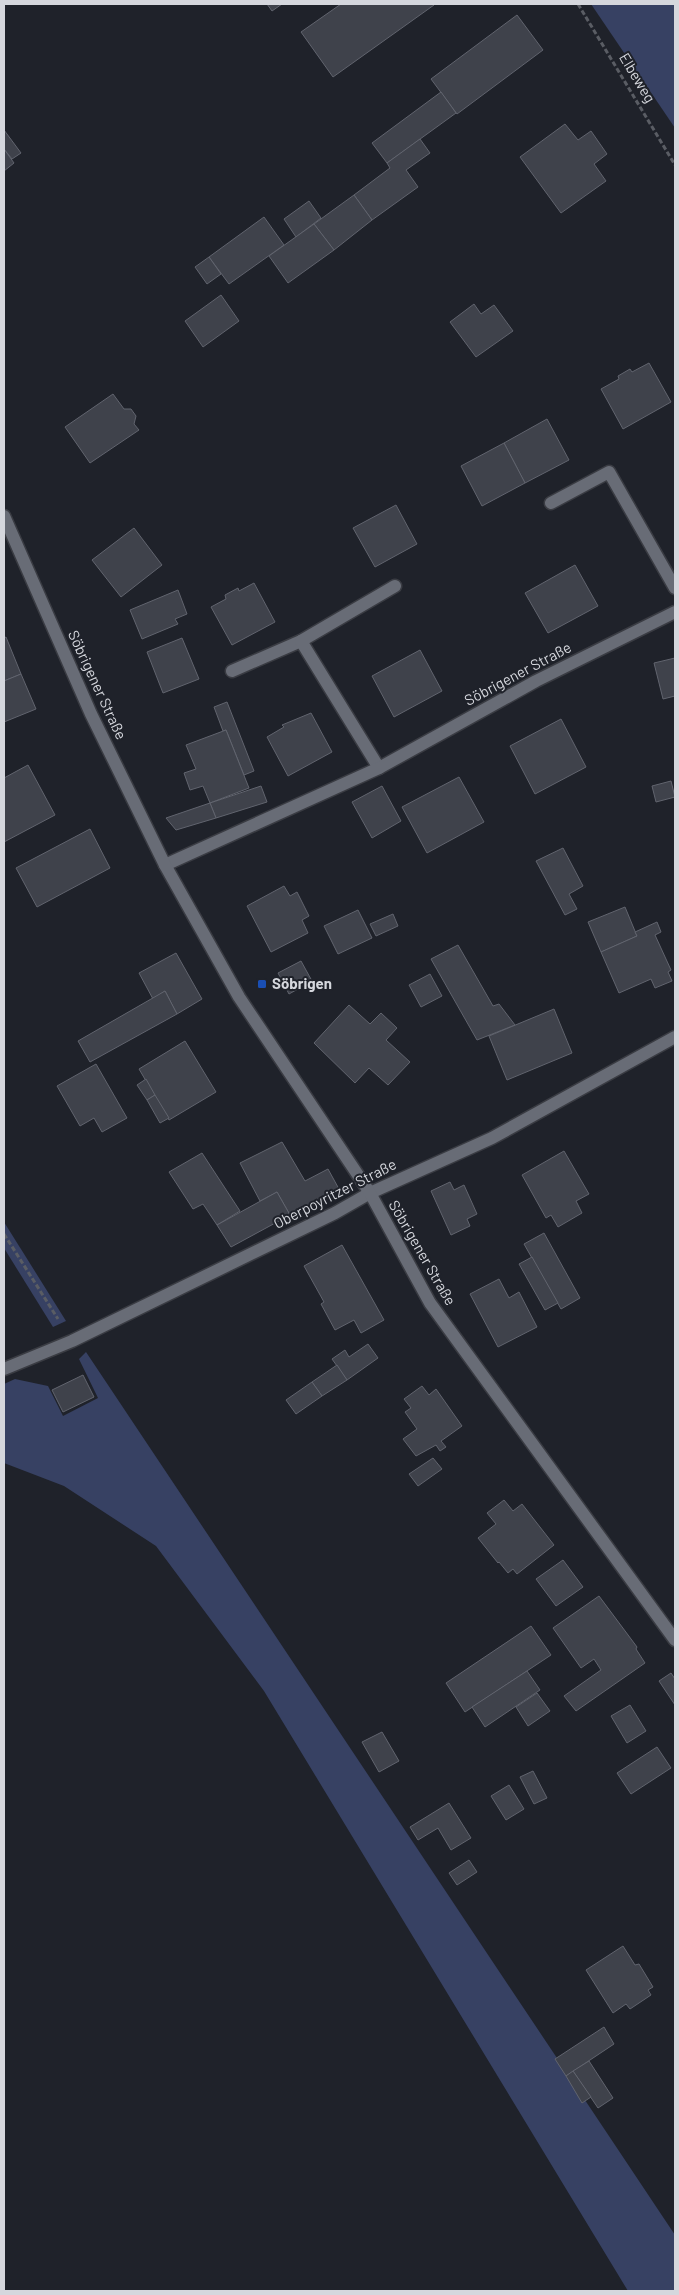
<svg xmlns="http://www.w3.org/2000/svg" width="679" height="2295" font-family="Barlow,sans-serif">
<style>
.green{fill:#374163}
.building{fill:#3f424b;stroke:#61646e}
.lines{fill:none;stroke-linecap:round;stroke-linejoin:round}
.minor-casing{stroke:#3a3c43;stroke-width:15}
.tertiary-casing{stroke:#3a3c43;stroke-width:15}
.path{stroke:#5a5d64;stroke-width:3;stroke-dasharray:5 2.5;stroke-linecap:butt}
.minor{stroke:#686c76;stroke-width:12}
.tertiary{stroke:#686c76;stroke-width:12}
.transit-dot{fill:#1a4fb4;stroke:#1f222a;stroke-width:2}
.labels{text-anchor:middle;stroke-width:4;stroke-linejoin:round;paint-order:stroke}
.street-label{font-size:15px;fill:#d5d7dd;stroke:#1f222a}
.poi-label{font-size:15px;font-weight:bold;fill:#d5d7dd;stroke:#1f222a;text-anchor:start}
</style>
<rect width="100%" height="100%" fill="#1f222a"/>
<g class="green">
<polygon points="591,4 675,4 675,128"/>
<polygon points="4,1222 66,1321 53,1327 4,1248"/>
<polygon points="86,1352 675,2235 675,2291 628,2291 264,1691 156,1546 64,1486 4,1463 4,1384 15,1379 48,1386 63,1416 98,1398 79,1359"/>
</g>
<g class="building">
<polygon points="267,4 282,4 272,11"/>
<polygon points="341,4 432,4 434,5 333,77 301,32"/>
<polygon points="517,15 543,50 457,114 431,79"/>
<polygon points="441,92 456,113 387,163 372,143"/>
<polygon points="565,124 578,140 591,131 607,154 594,164 606,181 561,213 520,157"/>
<polygon points="4,130 21,153 12,159 4,149"/>
<polygon points="420,139 430,153 406,170 418,187 372,220 354,195 390,168 387,163"/>
<polygon points="4,149 14,163 4,171"/>
<polygon points="354,195 372,220 334,250 314,224"/>
<polygon points="309,201 321,218 296,237 284,219"/>
<polygon points="264,217 284,245 229,284 209,257"/>
<polygon points="314,224 334,250 288,283 269,256"/>
<polygon points="209,257 221,274 207,284 195,267"/>
<polygon points="221,295 239,321 203,347 185,321"/>
<polygon points="474,304 481,314 494,305 513,331 476,357 450,322"/>
<polygon points="649,363 671,402 623,429 601,389 619,379 618,376 630,369 632,372"/>
<polygon points="113,394 124,409 131,409 136,416 134,424 139,430 90,463 65,427"/>
<polygon points="547,419 569,460 525,483 504,443"/>
<polygon points="504,443 525,483 482,506 461,466"/>
<polygon points="396,505 417,544 375,567 353,528"/>
<polygon points="134,528 162,565 121,597 92,560"/>
<polygon points="575,565 598,606 548,633 525,593"/>
<polygon points="254,583 275,622 232,645 211,607 226,599 225,595 238,588 239,591"/>
<polygon points="178,590 187,614 175,619 178,624 142,639 130,610"/>
<polygon points="6,637 21,674 4,681 4,638"/>
<polygon points="182,638 199,679 163,693 147,652"/>
<polygon points="420,650 442,691 394,717 372,676"/>
<polygon points="675,658 675,696 663,699 654,663"/>
<polygon points="21,674 36,709 4,722 4,681"/>
<polygon points="227,702 254,771 244,775 226,730 223,731 214,707"/>
<polygon points="311,713 332,752 288,776 267,737 284,727 282,725"/>
<polygon points="561,719 586,767 535,794 510,746"/>
<polygon points="226,730 249,788 210,803 203,786 190,790 184,773 196,769 186,745"/>
<polygon points="28,765 55,815 4,842 4,778"/>
<polygon points="459,777 484,822 427,853 402,807"/>
<polygon points="671,781 675,797 656,802 652,786"/>
<polygon points="261,786 267,802 216,818 210,803"/>
<polygon points="382,786 401,821 372,838 352,802"/>
<polygon points="210,803 216,818 176,830 166,818"/>
<polygon points="90,829 110,868 37,907 16,868"/>
<polygon points="563,848 583,886 569,894 577,909 565,915 536,861"/>
<polygon points="284,886 290,896 297,892 309,916 302,920 308,933 271,952 247,906"/>
<polygon points="625,907 637,936 601,952 588,922"/>
<polygon points="358,910 372,938 338,954 324,926"/>
<polygon points="393,914 398,926 376,936 370,924"/>
<polygon points="657,922 661,932 655,935 671,970 668,972 672,981 655,988 651,979 619,993 601,952 637,936 635,932"/>
<polygon points="458,945 493,1006 499,1004 515,1025 477,1040 431,959"/>
<polygon points="176,953 202,999 177,1014 165,991 153,999 139,973"/>
<polygon points="301,961 312,981 289,994 278,973"/>
<polygon points="430,974 442,996 421,1007 409,985"/>
<polygon points="165,991 177,1014 90,1062 78,1041"/>
<polygon points="349,1005 370,1024 381,1013 397,1028 386,1040 410,1062 388,1085 369,1068 355,1083 314,1043"/>
<polygon points="554,1009 572,1053 507,1080 489,1036"/>
<polygon points="185,1041 216,1092 169,1120 139,1069"/>
<polygon points="96,1064 127,1118 102,1132 94,1118 80,1126 57,1086"/>
<polygon points="146,1079 155,1095 147,1100 137,1085"/>
<polygon points="155,1095 169,1118 160,1123 147,1100"/>
<polygon points="282,1142 305,1181 328,1169 339,1189 290,1215 277,1192 260,1201 240,1163"/>
<polygon points="564,1151 589,1194 576,1201 582,1213 558,1227 551,1215 546,1218 522,1175"/>
<polygon points="202,1153 240,1211 217,1225 203,1204 193,1209 169,1172"/>
<polygon points="450,1182 454,1190 464,1185 477,1214 467,1219 470,1226 451,1235 431,1191"/>
<polygon points="277,1192 290,1215 231,1247 217,1225"/>
<polygon points="544,1233 580,1298 561,1309 524,1244"/>
<polygon points="342,1245 384,1320 361,1333 354,1320 335,1330 321,1304 324,1302 304,1266"/>
<polygon points="532,1257 558,1303 545,1310 519,1264"/>
<polygon points="499,1279 509,1298 519,1292 537,1327 498,1347 470,1294"/>
<polygon points="368,1344 378,1358 347,1380 332,1359 345,1350 349,1357"/>
<polygon points="337,1365 347,1380 322,1396 312,1382"/>
<polygon points="83,1375 94,1397 63,1412 52,1390"/>
<polygon points="312,1382 322,1396 296,1414 286,1400"/>
<polygon points="422,1386 429,1395 436,1389 462,1426 441,1441 446,1447 440,1451 436,1445 416,1456 403,1439 417,1429 405,1412 411,1408 404,1399"/>
<polygon points="433,1458 442,1469 418,1486 409,1474"/>
<polygon points="504,1500 513,1511 522,1504 554,1545 517,1574 513,1569 508,1573 499,1562 498,1563 478,1538 496,1524 487,1513"/>
<polygon points="563,1560 583,1587 556,1606 536,1579"/>
<polygon points="599,1596 637,1647 636,1649 645,1663 576,1711 564,1696 601,1670 594,1659 581,1668 553,1628"/>
<polygon points="531,1626 551,1655 465,1712 446,1683"/>
<polygon points="527,1671 540,1690 485,1727 472,1707"/>
<polygon points="671,1673 675,1679 675,1705 659,1681"/>
<polygon points="537,1693 550,1711 528,1726 516,1707"/>
<polygon points="630,1705 646,1731 627,1743 611,1716"/>
<polygon points="382,1732 399,1761 379,1772 362,1742"/>
<polygon points="657,1747 671,1768 631,1794 617,1773"/>
<polygon points="533,1771 547,1798 534,1804 520,1777"/>
<polygon points="509,1785 524,1809 506,1820 491,1796"/>
<polygon points="449,1803 471,1838 451,1850 438,1828 418,1840 410,1827"/>
<polygon points="469,1860 477,1872 457,1885 449,1873"/>
<polygon points="623,1946 635,1965 639,1964 653,1987 648,1990 651,1995 630,2009 626,2004 613,2013 586,1970"/>
<polygon points="604,2027 614,2044 566,2076 555,2059"/>
<polygon points="589,2061 613,2098 598,2108 573,2071"/>
<polygon points="573,2071 591,2097 582,2103 566,2076"/>
</g>
<g class="lines">
<defs>
<g id="minor">
<polyline points="551,503 609,472 675,588"/>
<polyline points="232,671 301,641"/>
<polyline points="379,768 301,641 395,586"/>
<polyline points="165,865 379,768 536,681 675,612"/>
<polyline points="4,1369 72,1341 335,1213 370,1193 492,1138 675,1037"/>
</g>
<polyline id="tertiary" points="4,516 91,714 165,865 239,997 370,1193 430,1303 675,1640"/>
</defs>
<use href="#minor" class="minor-casing"/>
<use href="#tertiary" class="tertiary-casing"/>
<g class="path">
<polyline points="578,4 675,165"/>
<polyline points="4,1234 58,1319"/>
</g>
<use href="#minor" class="minor"/>
<use href="#tertiary" class="tertiary"/>
</g>
<rect class="transit-dot" x="257" y="979" width="10" height="10" rx="2.5"/>
<g class="labels">
<g class="street-label">
<text transform="translate(637 78) rotate(59)" y="5">Elbeweg</text>
<text transform="translate(518 674) rotate(-28)" y="5">Söbrigener Straße</text>
<text transform="translate(97 685) rotate(65)" y="5">Söbrigener Straße</text>
<text transform="translate(335 1194) rotate(-27)" y="5">Oberpoyritzer Straße</text>
<text transform="translate(422 1253) rotate(60)" y="5">Söbrigener Straße</text>
</g>
<g class="poi-label">
<text x="272" y="989">Söbrigen</text>
</g>
</g>
<rect width="679" height="2295" fill="none" stroke="#d5d7dd" stroke-width="10"/>
</svg>
